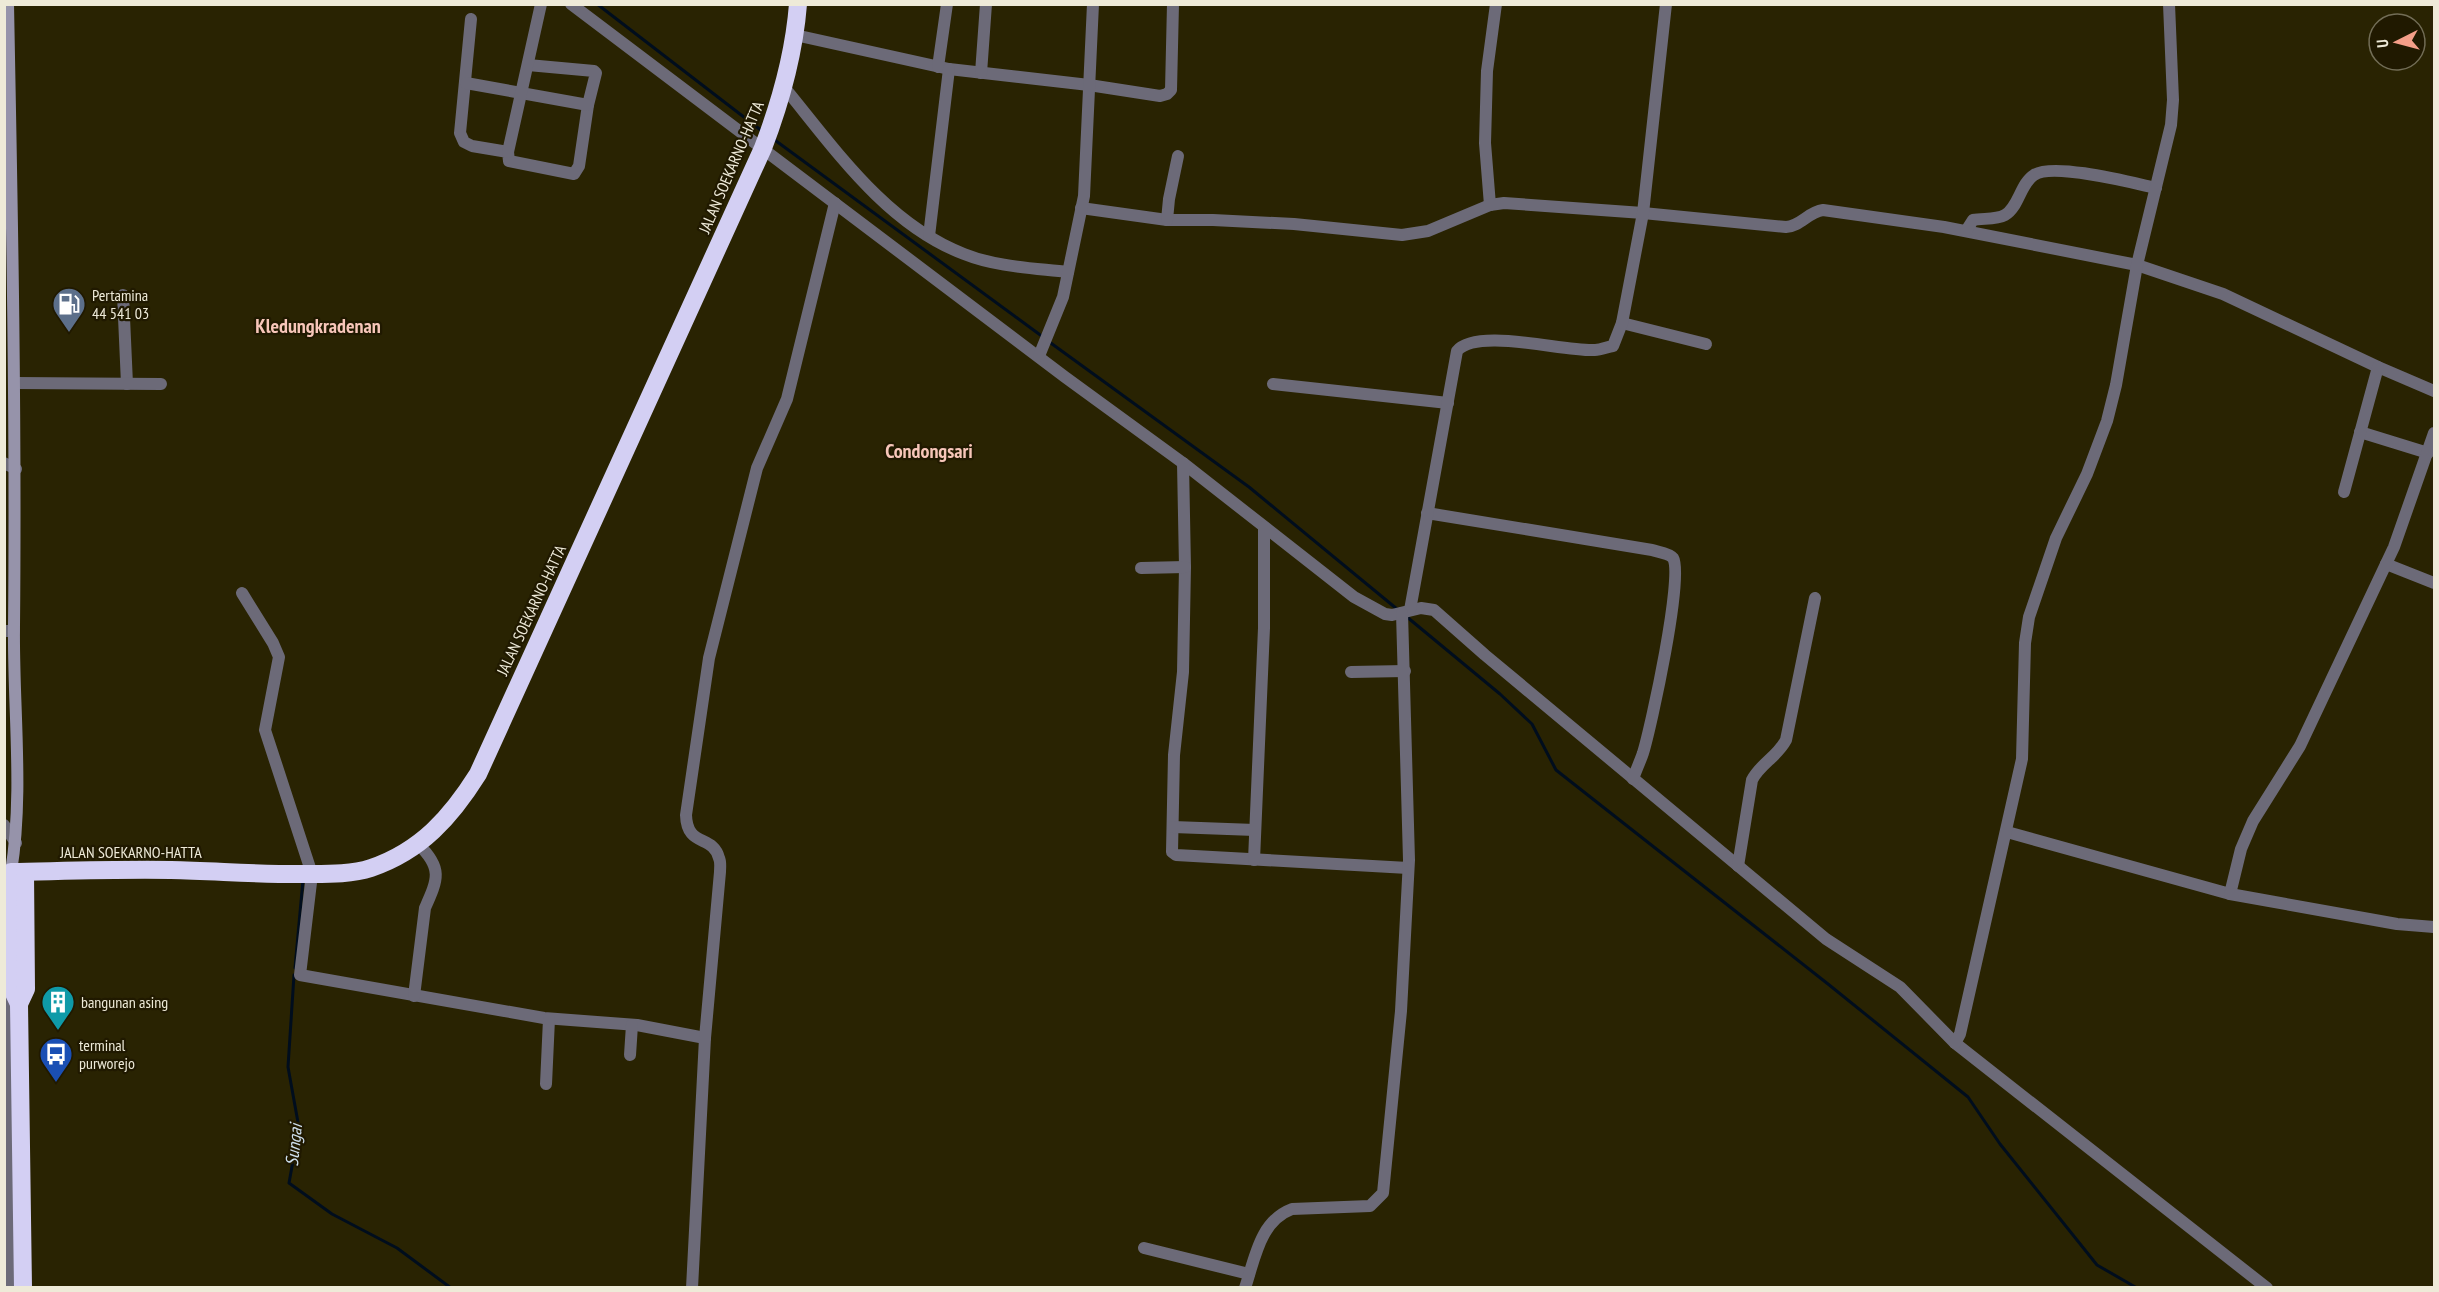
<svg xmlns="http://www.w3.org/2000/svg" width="2439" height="1292" font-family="'PT Sans Narrow',sans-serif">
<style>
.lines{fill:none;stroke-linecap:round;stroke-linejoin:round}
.stream{stroke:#000d1d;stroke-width:3}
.street{stroke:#6c6a78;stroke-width:12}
.secondary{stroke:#9693aa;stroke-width:12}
.highway{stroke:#d3cff3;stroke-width:18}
.labels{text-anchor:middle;stroke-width:4.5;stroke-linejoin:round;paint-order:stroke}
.street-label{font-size:16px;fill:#eeead8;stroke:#201900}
.poi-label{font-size:16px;fill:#eeead8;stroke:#201900;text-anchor:start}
.water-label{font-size:18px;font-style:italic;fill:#cfe0ee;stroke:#201900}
.quarter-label{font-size:20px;font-weight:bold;fill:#f7c6b9;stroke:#201900}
</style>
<rect width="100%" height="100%" fill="#292302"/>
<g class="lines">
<g class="stream">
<polyline points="597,4 762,131"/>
<polyline points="772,138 1043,337"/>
<polyline points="1048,341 1249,487 1397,609"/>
<polyline points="1407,617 1500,694 1532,724 1556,770 1828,984 1968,1097 2000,1144 2097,1265 2137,1288"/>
<polyline points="295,968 303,880"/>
<polyline points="294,975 288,1067 299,1128 289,1183 332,1214 397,1248 451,1288"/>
</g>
<g class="street">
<polyline points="571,4 1065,377 1183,463 1354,597 1385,614 1392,615 1421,608 1434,610 1485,655 1826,939 1900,987 1955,1043 2267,1288"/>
<polyline points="471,19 460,133 464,142 472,146 508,152 509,161 574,174 579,166 588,105 596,73 594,71 528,65"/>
<polyline points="795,35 949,69 1089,85 1160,96 1167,94 1171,90 1173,4"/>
<polyline points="938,67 947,4"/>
<polyline points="981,73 986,4"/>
<polyline points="466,83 588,105"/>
<path d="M784,87C835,149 886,224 964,254C996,267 1034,268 1068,272"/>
<polyline points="508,152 541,4"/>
<polyline points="1490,205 1485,143 1487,71 1496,4"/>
<path d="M1081,208L1167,220H1213L1294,224L1402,235L1428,231L1490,205L1504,203L1643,213L1786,227C1801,226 1808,212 1823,210L1944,227L2137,265L2223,294L2378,367L2434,391"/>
<polyline points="1167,220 1169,199 1178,156"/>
<path d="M1966,231L1973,220C1983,218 1996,220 2005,215C2019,207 2020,184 2034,175C2053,162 2133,183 2156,188"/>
<polyline points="929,236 949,69"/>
<polyline points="123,295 127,384"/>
<polyline points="1622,323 1706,344"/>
<polyline points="1039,356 1063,297 1084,196 1093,4"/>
<polyline points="16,383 161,384"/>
<polyline points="1273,384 1448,403"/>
<polyline points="2360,432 2428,453"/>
<polyline points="4,463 16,469"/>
<polyline points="1183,463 1185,567 1183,672 1174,755 1172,852 1176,855 1408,868"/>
<polyline points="2344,492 2378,367"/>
<path d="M1427,513L1652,550C1658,552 1669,553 1673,558C1684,576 1651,727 1643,753C1640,762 1636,770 1633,779"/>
<polyline points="2386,564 2434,583"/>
<polyline points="1141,568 1185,567"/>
<polyline points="242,593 273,643 279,657 265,730 312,874 300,975 544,1018 637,1025 705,1038"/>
<path d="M1410,610L1457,351C1477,327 1564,352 1595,350C1601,350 1607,347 1613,346L1622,323L1643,213L1666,4"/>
<polyline points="4,631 14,631"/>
<polyline points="1351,672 1405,671"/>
<polyline points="4,825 16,843"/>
<polyline points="1173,827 1255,830"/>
<polyline points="2007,832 2230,894 2241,849 2253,821 2300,746 2394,547 2434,433"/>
<polyline points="1254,860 1264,628 1264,527"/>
<path d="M1738,866L1752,780C1760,764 1777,757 1786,740L1815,598"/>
<polyline points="2230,894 2397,924 2434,927"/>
<polyline points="6,983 12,1288"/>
<path d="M414,996L425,908C438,879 443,868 418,844"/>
<polyline points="1955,1043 1960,1034 2022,759 2025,643 2029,617 2056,538 2087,474 2107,421 2116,385 2137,265 2171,125 2173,100 2169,4"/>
<polyline points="630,1055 632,1025"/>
<polyline points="546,1084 549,1019"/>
<polyline points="1144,1248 1249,1274"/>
<path d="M692,1288L705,1038L720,872C720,868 721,862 719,858C713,834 687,848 686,815L709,658L757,468L787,399L835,203"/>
<path d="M1245,1288C1255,1258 1260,1221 1292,1209L1370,1206L1383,1193L1401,1011L1409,860L1402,613"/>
</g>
<path class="secondary" d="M8,4C12,212 16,419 14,627C13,708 24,792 11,872"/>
<g class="highway">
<path d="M19,1004L12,989L11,872C64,871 118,869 171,870C218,871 265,875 312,874C331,874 353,874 371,868C421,851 451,817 478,774L763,148C781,101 794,55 798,4"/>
<polyline points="23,1288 19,1004 26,989 25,872"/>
</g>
</g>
<defs>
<symbol id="fuel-pin" viewBox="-11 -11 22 30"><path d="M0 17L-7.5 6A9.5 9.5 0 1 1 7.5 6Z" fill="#5c6f8a" stroke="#201900"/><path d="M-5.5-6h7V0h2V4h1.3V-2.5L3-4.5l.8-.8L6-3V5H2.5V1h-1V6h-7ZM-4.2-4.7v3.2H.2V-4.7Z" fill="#fff"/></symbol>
<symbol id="building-pin" viewBox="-11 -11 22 30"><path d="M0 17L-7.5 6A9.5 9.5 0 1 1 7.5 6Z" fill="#0f9aa8" stroke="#201900"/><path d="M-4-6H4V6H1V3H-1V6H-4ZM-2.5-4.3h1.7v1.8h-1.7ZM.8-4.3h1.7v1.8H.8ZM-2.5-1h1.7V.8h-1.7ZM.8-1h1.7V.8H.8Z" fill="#fff"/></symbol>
<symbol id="bus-pin" viewBox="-11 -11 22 30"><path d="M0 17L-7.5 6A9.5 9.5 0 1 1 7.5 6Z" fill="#1a4fb4" stroke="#201900"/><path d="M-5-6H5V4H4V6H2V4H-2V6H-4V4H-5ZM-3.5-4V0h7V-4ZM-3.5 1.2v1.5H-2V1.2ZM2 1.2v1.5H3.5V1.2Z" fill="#fff"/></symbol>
</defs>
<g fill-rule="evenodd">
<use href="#fuel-pin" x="50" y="285" width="38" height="52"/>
<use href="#building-pin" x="39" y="983" width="38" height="52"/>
<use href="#bus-pin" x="37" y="1035" width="38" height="52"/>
</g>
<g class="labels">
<g class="street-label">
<text transform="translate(731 167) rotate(-67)" y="6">JALAN SOEKARNO-HATTA</text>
<text transform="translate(531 610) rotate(-65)" y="6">JALAN SOEKARNO-HATTA</text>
<text x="131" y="858">JALAN SOEKARNO-HATTA</text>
</g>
<g class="poi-label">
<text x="92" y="301">Pertamina<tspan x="92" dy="18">44 541 03</tspan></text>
<text x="81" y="1008">bangunan asing</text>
<text x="79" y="1051">terminal<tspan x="79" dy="18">purworejo</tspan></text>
</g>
<g class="water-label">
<text transform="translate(294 1145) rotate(-84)" y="6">Sungai</text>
</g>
<g class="quarter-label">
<text x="318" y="333">Kledungkradenan</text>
<text x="929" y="458">Condongsari</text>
</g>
</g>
<rect width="2439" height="1292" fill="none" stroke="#eeead8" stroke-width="12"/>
<g transform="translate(2397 42) rotate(264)"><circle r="28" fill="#201900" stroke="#726d56" stroke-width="1.5"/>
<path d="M0-4.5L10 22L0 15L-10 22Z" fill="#f49e88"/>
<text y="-9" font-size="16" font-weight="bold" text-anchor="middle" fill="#eeead8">U</text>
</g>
</svg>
